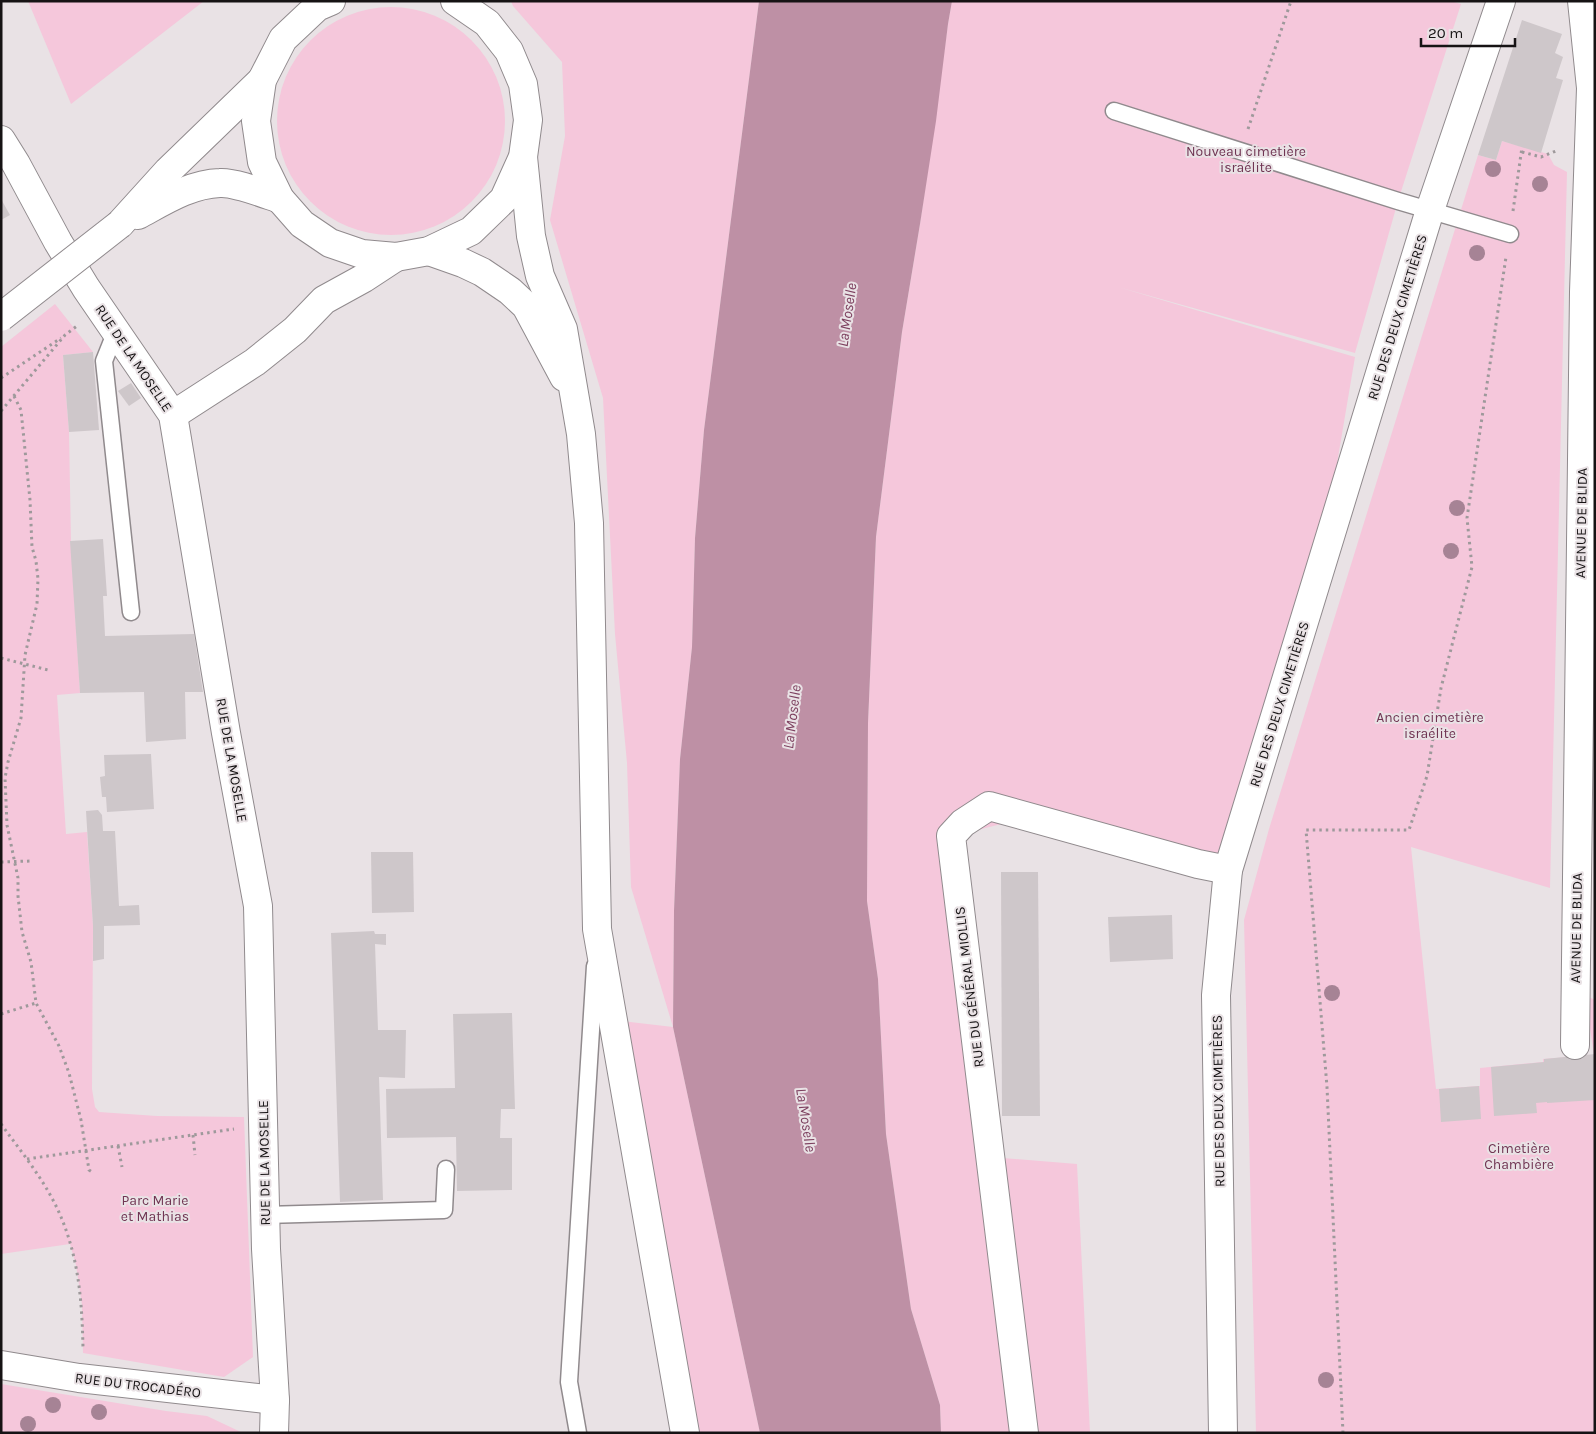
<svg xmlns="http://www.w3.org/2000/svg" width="1596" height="1434" font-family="Karla,sans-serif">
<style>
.green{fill:#f5c7db}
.water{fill:#be90a5}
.building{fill:#cec7ca}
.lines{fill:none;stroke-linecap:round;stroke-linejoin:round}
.lane-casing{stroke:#908a8d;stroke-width:19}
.street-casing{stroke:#908a8d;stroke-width:30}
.secondary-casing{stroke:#908a8d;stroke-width:30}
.path{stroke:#9e999b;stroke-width:3;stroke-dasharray:2.5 4;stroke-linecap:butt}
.lane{stroke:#fff;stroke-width:16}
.street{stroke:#fff;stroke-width:28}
.secondary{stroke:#fff;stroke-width:28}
.secondary-bridge-casing{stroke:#908a8d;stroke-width:30;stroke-linecap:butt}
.secondary-bridge{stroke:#fff;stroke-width:28}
.tree{fill:#a68395}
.labels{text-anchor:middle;stroke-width:4;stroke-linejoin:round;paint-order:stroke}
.park-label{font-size:14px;fill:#703553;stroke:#e9e2e5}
.street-label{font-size:14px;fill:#161314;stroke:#e9e2e5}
.water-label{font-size:15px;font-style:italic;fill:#7d405f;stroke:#e9e2e5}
</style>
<rect width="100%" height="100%" fill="#e9e2e5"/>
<g class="green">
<polygon points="28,1 204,1 71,104"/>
<polygon points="511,1 759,1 704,430 695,538 692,647 680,759 674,911 673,1027 760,1433 685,1433 613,1020 673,1027 631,887 627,763 615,634 603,398 550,220 565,136 562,62 513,6"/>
<polygon points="952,1 1451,1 1461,4 1398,201 1355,353 1118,287 1355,357 1318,576 1228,870 1013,821 966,833 953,849 990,1157 1077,1164 1090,1433 941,1433 940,1405 911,1309 886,1134 878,979 867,901 868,723 876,537 902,332 920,224 948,24"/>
<circle cx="391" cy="121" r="114"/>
<polygon points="1502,141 1548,154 1554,165 1567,172 1550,888 1411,847 1436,1089 1480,1086 1480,1068 1543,1062 1543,1059 1594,1055 1585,995 1595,1000 1595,1433 1256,1433 1244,920 1269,829 1478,155 1496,160"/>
<polygon points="55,304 93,352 63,355 69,432 71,542 80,693 57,695 66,834 87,832 93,926 92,1089 95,1107 99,1112 157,1116 244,1117 253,1357 224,1377 83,1353 82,1305 76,1265 70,1244 1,1254 1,347"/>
<polygon points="1,1384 166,1411 207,1416 243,1433 1,1433"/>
</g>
<polygon class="water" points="759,1 952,1 948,24 936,121 920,224 902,332 876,537 868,723 867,901 878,979 886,1134 911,1309 940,1405 941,1433 760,1433 673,1027 674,911 680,759 692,647 695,538 704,430"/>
<g class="building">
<polygon points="1522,20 1562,34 1555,53 1563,57 1556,78 1563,80 1541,153 1502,141 1496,160 1478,155"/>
<polygon points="1,199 10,215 1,220"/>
<polygon points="93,352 99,430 69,432 63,355"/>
<polygon points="131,383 141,398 129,406 118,391"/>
<polygon points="103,539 107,596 103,596 105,636 194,634 203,692 185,692 186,739 146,742 144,692 80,693 70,541"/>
<polygon points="151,754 154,809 107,812 106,797 102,797 100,777 105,776 104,755"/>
<polygon points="98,810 102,815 103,831 115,831 119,906 139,905 140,925 104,926 104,959 93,961 93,926 86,811"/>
<polygon points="371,852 413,852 414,912 372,913"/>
<polygon points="1001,872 1038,872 1040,1116 1002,1116"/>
<polygon points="1172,915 1173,959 1110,962 1108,917"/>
<polygon points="374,931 375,934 386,934 386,945 375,944 378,1030 406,1030 405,1078 379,1077 383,1200 340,1202 331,933"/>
<polygon points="512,1013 515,1109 501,1109 500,1138 512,1138 512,1190 457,1191 456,1137 387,1138 386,1089 455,1088 453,1014"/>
<polygon points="1595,1054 1595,1100 1547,1103 1547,1102 1536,1103 1537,1113 1494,1116 1491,1067 1544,1062 1544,1059"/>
<polygon points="1479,1086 1481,1119 1441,1122 1439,1089"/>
</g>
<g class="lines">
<defs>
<g id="lane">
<polyline points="1114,111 1398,201 1510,234"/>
<polyline points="116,331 104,361 131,612"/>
<polyline points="265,1215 444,1210 446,1169"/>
<polyline points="578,1433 569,1382 595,966"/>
</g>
<g id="street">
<polyline points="1,140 16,164 58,242 86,288 173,415 226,733 258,906 266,1249 275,1400 274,1433"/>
<polyline points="173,415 255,362 295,330 324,300 364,278 396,257"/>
<polyline points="1575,1045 1584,292 1591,88 1582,1"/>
<polyline points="1,1365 79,1378 275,1400"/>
<polyline points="1024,1433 951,836 963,823 989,806 1198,864 1228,870"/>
<polyline points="1223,1433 1216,995 1228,870 1430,210 1501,1"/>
</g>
<g id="secondary">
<polyline points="331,1 317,7 283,39 262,80 256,121 262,162 280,199 302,224 330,243 362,254 396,257 429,251 471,231 504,199 523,157 528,120 523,84 509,51 487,23 455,1"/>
<polyline points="523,157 531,236 540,276 563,329 581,434 589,523 597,929 685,1433"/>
<path d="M138,215C164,201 190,184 220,183C235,182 265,194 280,199"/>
<polyline points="120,224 168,171 262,80"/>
<polyline points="429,251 463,263 482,272 510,291 526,306 564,377"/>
</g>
</defs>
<use href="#lane" class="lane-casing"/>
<use href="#street" class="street-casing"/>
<use href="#secondary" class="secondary-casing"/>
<g class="path">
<polyline points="1248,129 1291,1"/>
<polyline points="1522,152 1541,157 1556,151 1559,152"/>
<polyline points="1513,211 1522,147"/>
<polyline points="1,378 61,338"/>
<polyline points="14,396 21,410 30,500 32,547 36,561 38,579 37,604 25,655 21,718 8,762 5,778 7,825 18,878 18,896 22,932 31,962 36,1003 59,1046 69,1073 81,1120 89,1170 92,1172"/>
<polyline points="1,411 65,335 77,326"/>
<polyline points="1,658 48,670"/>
<polyline points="1,862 32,861"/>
<polyline points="1,1014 36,1003"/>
<path d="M1,1124C22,1153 47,1183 61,1217C79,1260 82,1302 83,1348"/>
<polyline points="193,1135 195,1155"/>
<polyline points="118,1146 122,1167"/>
<polyline points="27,1159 234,1129"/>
<polyline points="1343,1433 1327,1087 1306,830 1409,830 1427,776 1441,688 1472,567 1467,518 1506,257"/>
</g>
<use href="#lane" class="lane"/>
<use href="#street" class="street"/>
<use href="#secondary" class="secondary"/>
<defs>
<polyline id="secondary-bridge" points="1,317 120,224"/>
</defs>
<use href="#secondary-bridge" class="secondary-bridge-casing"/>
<use href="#secondary-bridge" class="secondary-bridge"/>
</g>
<g class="tree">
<circle cx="1493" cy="169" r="8"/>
<circle cx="1540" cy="184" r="8"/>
<circle cx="1477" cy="253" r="8"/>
<circle cx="1457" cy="508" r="8"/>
<circle cx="1451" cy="551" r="8"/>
<circle cx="1332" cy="993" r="8"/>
<circle cx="1326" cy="1380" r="8"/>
<circle cx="53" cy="1405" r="8"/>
<circle cx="99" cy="1412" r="8"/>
<circle cx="28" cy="1424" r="8"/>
</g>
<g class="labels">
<g class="park-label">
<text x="1246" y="156">Nouveau cimetière<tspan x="1246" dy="16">israélite</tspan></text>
<text x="1430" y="722">Ancien cimetière<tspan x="1430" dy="16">israélite</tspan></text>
<text x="1519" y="1153">Cimetière<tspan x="1519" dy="16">Chambière</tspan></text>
<text x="155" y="1205">Parc Marie<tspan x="155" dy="16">et Mathias</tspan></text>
</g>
<g class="street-label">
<text transform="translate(1397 317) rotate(-73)" y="5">RUE DES DEUX CIMETIÈRES</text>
<text transform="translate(134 358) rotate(56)" y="5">RUE DE LA MOSELLE</text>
<text transform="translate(1581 523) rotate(-89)" y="5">AVENUE DE BLIDA</text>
<text transform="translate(1279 704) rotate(-73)" y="5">RUE DES DEUX CIMETIÈRES</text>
<text transform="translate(232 760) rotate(80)" y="5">RUE DE LA MOSELLE</text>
<text transform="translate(1576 928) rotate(-89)" y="5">AVENUE DE BLIDA</text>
<text transform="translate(969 987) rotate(-97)" y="5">RUE DU GÉNÉRAL MIOLLIS</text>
<text transform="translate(1218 1101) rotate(-91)" y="5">RUE DES DEUX CIMETIÈRES</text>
<text transform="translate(264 1163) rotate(-91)" y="5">RUE DE LA MOSELLE</text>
<text transform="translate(138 1385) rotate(7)" y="5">RUE DU TROCADÉRO</text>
</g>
<g class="water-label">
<text transform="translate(847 315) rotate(-82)" y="5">La Moselle</text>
<text transform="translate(792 717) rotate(-83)" y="5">La Moselle</text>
<text transform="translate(806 1120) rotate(81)" y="5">La Moselle</text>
</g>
</g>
<rect width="1596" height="1434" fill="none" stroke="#161314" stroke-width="5"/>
<path d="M1421 38v8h94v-8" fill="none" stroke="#161314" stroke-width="2.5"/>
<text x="1428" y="38" font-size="15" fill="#161314" stroke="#e9e2e5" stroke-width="4" paint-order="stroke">20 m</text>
</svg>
